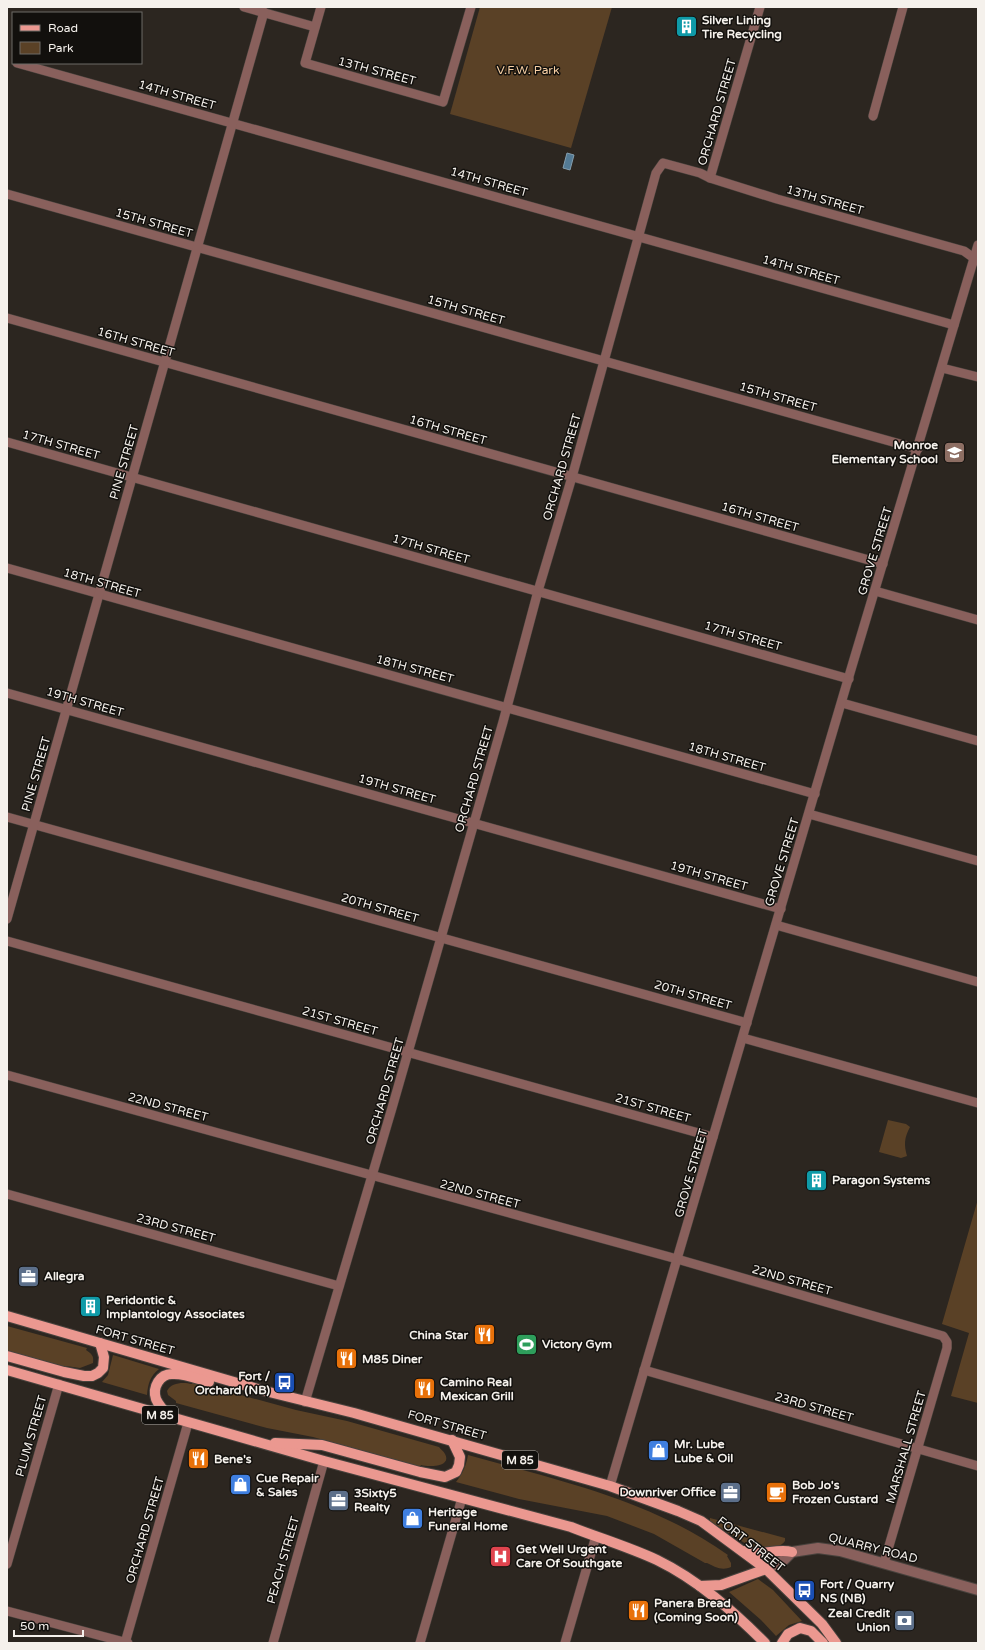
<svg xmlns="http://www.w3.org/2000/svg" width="985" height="1650" font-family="'Varela Round',sans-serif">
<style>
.green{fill:#5a4126}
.water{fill:#537a94;stroke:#849eae}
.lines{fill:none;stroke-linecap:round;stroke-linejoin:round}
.minor-casing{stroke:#48423d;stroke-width:10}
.tertiary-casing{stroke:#48423d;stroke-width:12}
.primary-casing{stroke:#48423d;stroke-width:12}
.minor{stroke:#89605c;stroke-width:9}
.tertiary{stroke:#89605c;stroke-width:10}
.primary{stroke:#eb9890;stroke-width:10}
.labels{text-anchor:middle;stroke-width:3;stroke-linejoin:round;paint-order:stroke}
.shield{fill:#12100d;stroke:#b1aea9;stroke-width:1}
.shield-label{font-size:11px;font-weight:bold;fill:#f5f1ec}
.poi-label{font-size:12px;font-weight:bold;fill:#f5f1ec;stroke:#12100d;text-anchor:start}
.park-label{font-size:12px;fill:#f8d0a5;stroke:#12100d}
.street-label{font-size:12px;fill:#f5f1ec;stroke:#12100d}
</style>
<rect width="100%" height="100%" fill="#2c2620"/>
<g class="green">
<polygon points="480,7 612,7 571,148 450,114"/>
<path d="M888,1120L906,1124L910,1127C904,1138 904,1145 907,1156L901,1158L879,1152Z"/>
<polygon points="978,1199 978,1403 951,1396 969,1333 942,1324"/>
<path d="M7,1326L87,1348L86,1350C92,1354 94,1356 93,1363L80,1368L66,1366L65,1368L7,1352Z"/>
<path d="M113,1355L159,1369C150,1376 148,1384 147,1395L102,1382L108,1375Z"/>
<path d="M193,1382L296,1410L347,1421L439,1447C440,1449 444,1451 445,1454C452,1467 429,1467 421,1465L420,1467L313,1437L267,1428L176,1403V1401L168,1395L167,1391C171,1382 184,1382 192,1384Z"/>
<path d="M468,1455C558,1480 651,1500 728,1555L727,1556L731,1563V1567C722,1571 715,1567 707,1563H705L654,1534L607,1516L519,1499L456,1482C463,1473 466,1466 468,1455Z"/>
<path d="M710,1518L785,1538V1541C780,1549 762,1550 754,1549L710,1521Z"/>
<polygon points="758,1579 773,1590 802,1621 789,1625 776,1636 761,1620 729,1592"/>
</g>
<polygon class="water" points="567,153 574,155 570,170 563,168"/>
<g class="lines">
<defs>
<g id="minor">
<polyline points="244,7 315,27"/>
<polyline points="321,7 305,63 443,102 471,7"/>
<polyline points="17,63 954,325"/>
<polyline points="873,116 903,7"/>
<polyline points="710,178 760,7"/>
<polyline points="7,194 918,449"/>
<polyline points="7,318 883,564"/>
<polyline points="942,368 978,377"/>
<polyline points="7,442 849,679"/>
<polyline points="7,568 815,794"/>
<polyline points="875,591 978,620"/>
<polyline points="7,693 781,909"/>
<polyline points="842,703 978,741"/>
<polyline points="809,814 978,861"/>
<polyline points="7,817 747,1023"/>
<polyline points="7,919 264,12"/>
<polyline points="776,925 978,982"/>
<polyline points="7,941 713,1137"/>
<polyline points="743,1038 978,1103"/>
<polyline points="7,1075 677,1259 943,1336 947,1342 947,1348 884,1563"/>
<polyline points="7,1194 339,1286"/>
<polyline points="644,1370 978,1466"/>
<polyline points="305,1402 392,1108 503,722 538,591 572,477 656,173 663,163 700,173 710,178 777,199 964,251 978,261"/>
<polyline points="610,1486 852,666 978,245"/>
<polyline points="7,1564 59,1384"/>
<polyline points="7,1611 128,1643"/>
<polyline points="125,1643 188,1423"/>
<polyline points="273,1643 324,1461"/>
<polyline points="420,1643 462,1498"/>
<polyline points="565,1643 596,1536"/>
</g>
<polyline id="tertiary" points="766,1569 784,1560 792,1552 818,1548 840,1551 978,1590"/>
<g id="primary">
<polyline points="7,1316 261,1390 354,1413 533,1464 610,1486 678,1511 701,1521 766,1569 822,1624 836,1643"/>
<polyline points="7,1356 64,1372 84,1376 92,1376 98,1373 103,1368 104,1357 100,1343"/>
<path d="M7,1370L324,1461L571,1527C599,1538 629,1547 657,1560C698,1580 733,1611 765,1643"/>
<path d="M169,1416C164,1411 159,1406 156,1399C152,1387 160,1374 172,1374C184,1373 198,1379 209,1382"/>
<polyline points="275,1443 322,1445 420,1472 445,1477 456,1472 459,1465 460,1457 452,1440"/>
<path d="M745,1551C761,1557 776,1548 792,1552"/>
<polyline points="700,1586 721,1585 766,1569"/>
<polyline points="782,1643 788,1634 800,1628 811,1631 823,1643"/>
</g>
</defs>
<use href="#minor" class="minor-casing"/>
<use href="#tertiary" class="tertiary-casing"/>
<use href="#primary" class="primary-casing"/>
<use href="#minor" class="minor"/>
<use href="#tertiary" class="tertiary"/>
<use href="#primary" class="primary"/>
</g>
<defs>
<symbol id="building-square" viewBox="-11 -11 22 22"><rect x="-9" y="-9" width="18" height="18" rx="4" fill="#0f9aa8" stroke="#12100d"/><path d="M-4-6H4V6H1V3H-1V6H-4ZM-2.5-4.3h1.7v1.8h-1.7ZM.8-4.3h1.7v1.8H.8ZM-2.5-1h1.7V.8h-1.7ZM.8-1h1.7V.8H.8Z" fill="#fff"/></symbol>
<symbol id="school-square" viewBox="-11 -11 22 22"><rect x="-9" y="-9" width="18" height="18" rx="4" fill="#8d6e63" stroke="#12100d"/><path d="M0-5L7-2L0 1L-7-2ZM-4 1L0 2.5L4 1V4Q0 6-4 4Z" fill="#fff"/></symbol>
<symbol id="office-square" viewBox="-11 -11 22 22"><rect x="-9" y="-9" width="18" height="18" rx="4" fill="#5c6f8a" stroke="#12100d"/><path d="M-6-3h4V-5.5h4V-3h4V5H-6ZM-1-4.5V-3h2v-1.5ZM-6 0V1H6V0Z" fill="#fff"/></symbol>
<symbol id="restaurant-square" viewBox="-11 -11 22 22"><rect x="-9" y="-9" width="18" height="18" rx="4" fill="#e8710a" stroke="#12100d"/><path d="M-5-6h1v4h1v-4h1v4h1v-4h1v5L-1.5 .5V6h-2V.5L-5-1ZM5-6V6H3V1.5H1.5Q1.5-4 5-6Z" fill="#fff"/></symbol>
<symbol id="stadium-square" viewBox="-11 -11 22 22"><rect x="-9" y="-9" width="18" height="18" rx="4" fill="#2e9e5b" stroke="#12100d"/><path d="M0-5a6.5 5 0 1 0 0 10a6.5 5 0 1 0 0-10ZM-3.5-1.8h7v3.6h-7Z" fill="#fff"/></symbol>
<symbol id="bus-square" viewBox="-11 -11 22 22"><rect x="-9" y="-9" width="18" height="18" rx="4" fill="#1a4fb4" stroke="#12100d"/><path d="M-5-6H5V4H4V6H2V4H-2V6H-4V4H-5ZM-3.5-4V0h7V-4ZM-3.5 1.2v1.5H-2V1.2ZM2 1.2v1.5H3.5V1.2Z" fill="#fff"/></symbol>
<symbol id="shop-square" viewBox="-11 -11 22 22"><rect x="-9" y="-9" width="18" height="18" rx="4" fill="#3f7fe0" stroke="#12100d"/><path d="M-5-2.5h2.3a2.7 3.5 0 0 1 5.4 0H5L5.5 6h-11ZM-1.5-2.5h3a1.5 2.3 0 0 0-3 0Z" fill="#fff"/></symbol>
<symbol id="cafe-square" viewBox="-11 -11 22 22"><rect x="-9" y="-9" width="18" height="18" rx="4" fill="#e8710a" stroke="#12100d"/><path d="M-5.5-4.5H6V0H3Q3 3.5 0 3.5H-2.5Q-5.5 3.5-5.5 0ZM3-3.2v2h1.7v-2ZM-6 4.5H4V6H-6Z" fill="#fff"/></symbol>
<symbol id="hospital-square" viewBox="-11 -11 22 22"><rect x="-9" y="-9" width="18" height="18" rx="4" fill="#e0444e" stroke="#12100d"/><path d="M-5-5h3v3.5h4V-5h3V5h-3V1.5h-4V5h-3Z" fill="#fff"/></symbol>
<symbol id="bank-square" viewBox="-11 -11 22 22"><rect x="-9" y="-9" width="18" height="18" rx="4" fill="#5c6f8a" stroke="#12100d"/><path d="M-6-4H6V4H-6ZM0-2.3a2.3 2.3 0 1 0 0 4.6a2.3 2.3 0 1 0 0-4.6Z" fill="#fff"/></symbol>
</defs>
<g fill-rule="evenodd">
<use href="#building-square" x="674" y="14" width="25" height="25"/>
<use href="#school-square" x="942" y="440" width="25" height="25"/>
<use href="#building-square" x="804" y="1168" width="25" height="25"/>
<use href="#office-square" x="16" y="1264" width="25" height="25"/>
<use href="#building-square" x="78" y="1294" width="25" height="25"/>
<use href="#restaurant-square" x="472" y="1322" width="25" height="25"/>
<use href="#stadium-square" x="514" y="1332" width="25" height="25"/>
<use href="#restaurant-square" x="334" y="1346" width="25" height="25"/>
<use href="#bus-square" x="272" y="1370" width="25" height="25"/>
<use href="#restaurant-square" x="412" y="1376" width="25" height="25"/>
<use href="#shop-square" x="646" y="1438" width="25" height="25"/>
<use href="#restaurant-square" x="186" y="1446" width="25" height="25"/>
<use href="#shop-square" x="228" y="1472" width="25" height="25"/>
<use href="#office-square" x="718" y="1480" width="25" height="25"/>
<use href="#cafe-square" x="764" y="1480" width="25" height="25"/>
<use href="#office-square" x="326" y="1488" width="25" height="25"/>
<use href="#shop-square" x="400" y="1506" width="25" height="25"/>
<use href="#hospital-square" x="488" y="1544" width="25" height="25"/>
<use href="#bus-square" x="792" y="1578" width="25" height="25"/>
<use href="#restaurant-square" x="626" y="1598" width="25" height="25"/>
<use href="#bank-square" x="892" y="1608" width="25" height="25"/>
</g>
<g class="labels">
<g class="shield">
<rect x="142" y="1406" width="36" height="18" rx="3"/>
<rect x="502" y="1451" width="36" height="18" rx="3"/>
</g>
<g class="shield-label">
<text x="160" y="1419">M 85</text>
<text x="520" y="1464">M 85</text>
</g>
<g class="poi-label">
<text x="702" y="24">Silver Lining<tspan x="702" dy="14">Tire Recycling</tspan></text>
<text x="938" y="449" text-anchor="end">Monroe<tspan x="938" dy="14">Elementary School</tspan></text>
<text x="832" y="1184">Paragon Systems</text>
<text x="44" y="1280">Allegra</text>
<text x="106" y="1304">Peridontic &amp;<tspan x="106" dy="14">Implantology Associates</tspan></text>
<text x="468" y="1339" text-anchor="end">China Star</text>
<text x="542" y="1348">Victory Gym</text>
<text x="362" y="1363">M85 Diner</text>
<text x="270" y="1380" text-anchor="end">Fort /<tspan x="270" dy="14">Orchard (NB)</tspan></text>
<text x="440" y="1386">Camino Real<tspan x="440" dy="14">Mexican Grill</tspan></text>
<text x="674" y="1448">Mr. Lube<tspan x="674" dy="14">Lube &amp; Oil</tspan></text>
<text x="214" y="1463">Bene's</text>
<text x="256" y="1482">Cue Repair<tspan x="256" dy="14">&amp; Sales</tspan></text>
<text x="792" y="1489">Bob Jo's<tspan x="792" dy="14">Frozen Custard</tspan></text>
<text x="716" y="1496" text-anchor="end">Downriver Office</text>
<text x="354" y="1497">3Sixty5<tspan x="354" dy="14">Realty</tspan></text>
<text x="428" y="1516">Heritage<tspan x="428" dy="14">Funeral Home</tspan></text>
<text x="516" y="1553">Get Well Urgent<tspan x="516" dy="14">Care Of Southgate</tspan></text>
<text x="820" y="1588">Fort / Quarry<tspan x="820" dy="14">NS (NB)</tspan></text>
<text x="654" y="1607">Panera Bread<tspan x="654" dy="14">(Coming Soon)</tspan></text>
<text x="890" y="1617" text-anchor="end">Zeal Credit<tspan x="890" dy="14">Union</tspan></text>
</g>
<g class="park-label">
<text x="528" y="74">V.F.W. Park</text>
</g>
<g class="street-label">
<text transform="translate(377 71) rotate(15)" y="4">13TH STREET</text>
<text transform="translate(177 95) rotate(16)" y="4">14TH STREET</text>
<text transform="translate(717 112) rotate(-74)" y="4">ORCHARD STREET</text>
<text transform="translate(489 182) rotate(16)" y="4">14TH STREET</text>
<text transform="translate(825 200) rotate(16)" y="4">13TH STREET</text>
<text transform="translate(154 223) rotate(16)" y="4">15TH STREET</text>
<text transform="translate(801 270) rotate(16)" y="4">14TH STREET</text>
<text transform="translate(466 310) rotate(16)" y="4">15TH STREET</text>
<text transform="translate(136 342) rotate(16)" y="4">16TH STREET</text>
<text transform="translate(778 397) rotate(16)" y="4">15TH STREET</text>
<text transform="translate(448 430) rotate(16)" y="4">16TH STREET</text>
<text transform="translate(61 445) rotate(16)" y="4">17TH STREET</text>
<text transform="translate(124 462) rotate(-74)" y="4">PINE STREET</text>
<text transform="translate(562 467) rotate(-74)" y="4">ORCHARD STREET</text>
<text transform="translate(760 517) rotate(16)" y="4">16TH STREET</text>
<text transform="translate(431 549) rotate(16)" y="4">17TH STREET</text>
<text transform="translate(875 551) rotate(-73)" y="4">GROVE STREET</text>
<text transform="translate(102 583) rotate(16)" y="4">18TH STREET</text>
<text transform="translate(743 636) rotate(16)" y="4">17TH STREET</text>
<text transform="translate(415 669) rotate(15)" y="4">18TH STREET</text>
<text transform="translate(85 702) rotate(16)" y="4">19TH STREET</text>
<text transform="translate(727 757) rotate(16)" y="4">18TH STREET</text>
<text transform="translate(36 774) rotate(-74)" y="4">PINE STREET</text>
<text transform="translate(474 779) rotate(-74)" y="4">ORCHARD STREET</text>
<text transform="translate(397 789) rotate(16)" y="4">19TH STREET</text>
<text transform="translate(782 862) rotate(-73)" y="4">GROVE STREET</text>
<text transform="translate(709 876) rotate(16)" y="4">19TH STREET</text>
<text transform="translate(380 908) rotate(16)" y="4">20TH STREET</text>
<text transform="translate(693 995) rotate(16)" y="4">20TH STREET</text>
<text transform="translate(340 1021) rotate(16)" y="4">21ST STREET</text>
<text transform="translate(385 1091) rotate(-74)" y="4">ORCHARD STREET</text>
<text transform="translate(168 1107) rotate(15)" y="4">22ND STREET</text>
<text transform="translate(653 1108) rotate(16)" y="4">21ST STREET</text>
<text transform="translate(691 1173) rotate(-74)" y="4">GROVE STREET</text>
<text transform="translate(480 1194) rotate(15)" y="4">22ND STREET</text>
<text transform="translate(176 1228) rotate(15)" y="4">23RD STREET</text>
<text transform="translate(792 1280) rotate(16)" y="4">22ND STREET</text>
<text transform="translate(135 1340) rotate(16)" y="4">FORT STREET</text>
<text transform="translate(814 1407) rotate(16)" y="4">23RD STREET</text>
<text transform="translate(447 1425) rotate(16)" y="4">FORT STREET</text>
<text transform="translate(31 1436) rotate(-74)" y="4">PLUM STREET</text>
<text transform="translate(906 1447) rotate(-74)" y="4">MARSHALL STREET</text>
<text transform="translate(145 1530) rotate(-74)" y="4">ORCHARD STREET</text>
<text transform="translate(751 1544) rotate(38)" y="4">FORT STREET</text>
<text transform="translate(873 1548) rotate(14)" y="4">QUARRY ROAD</text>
<text transform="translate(283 1560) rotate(-74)" y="4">PEACH STREET</text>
</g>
</g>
<rect width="985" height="1650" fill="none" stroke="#f5f1ec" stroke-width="16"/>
<rect x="12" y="12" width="130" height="52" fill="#12100d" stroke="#6d6a66"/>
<rect x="20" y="25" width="20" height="6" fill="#eb9890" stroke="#6d6a66"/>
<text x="48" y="32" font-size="12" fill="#f5f1ec">Road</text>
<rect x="20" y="42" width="20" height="12" fill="#5a4126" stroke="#6d6a66"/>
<text x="48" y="52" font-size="12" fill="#f5f1ec">Park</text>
<path d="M14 1630v6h69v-6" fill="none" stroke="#f5f1ec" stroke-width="2"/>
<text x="20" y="1630" font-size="12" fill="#f5f1ec" stroke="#12100d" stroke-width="3" paint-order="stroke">50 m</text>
</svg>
